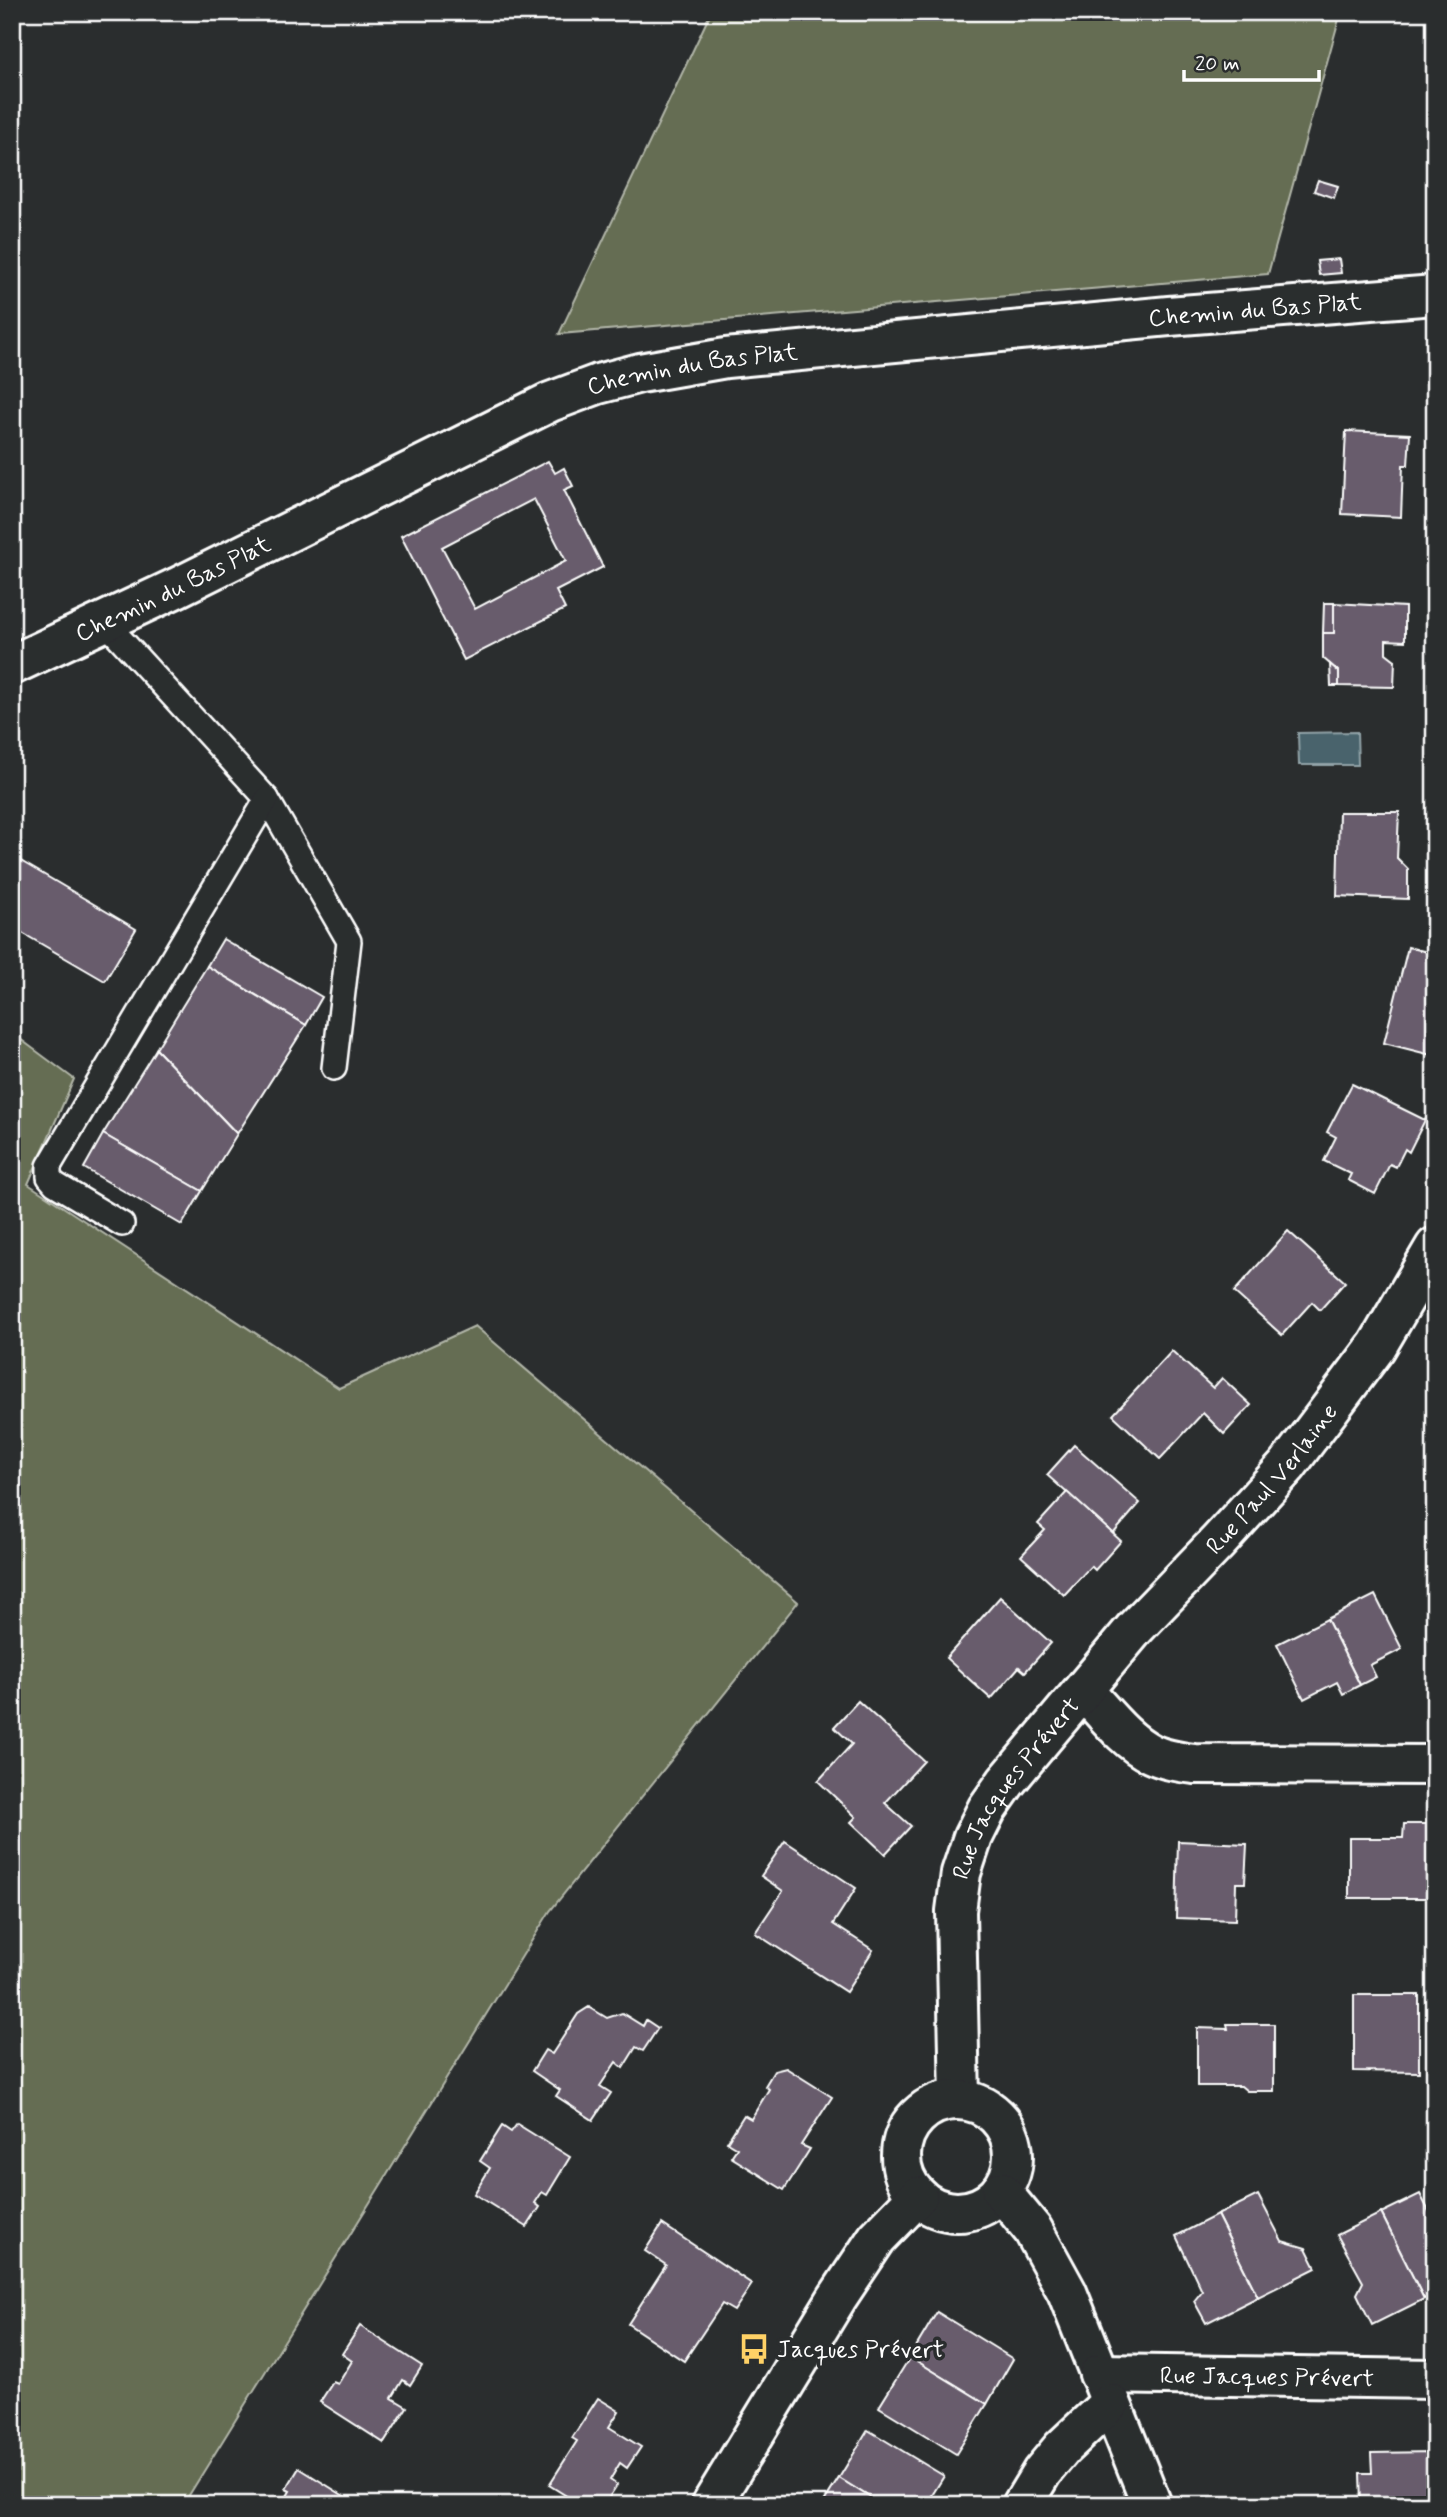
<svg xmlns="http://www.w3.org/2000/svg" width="1447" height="2517" font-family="Mynerve,sans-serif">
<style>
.green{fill:#656d53;stroke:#b2b6a9;stroke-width:2}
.water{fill:#48646c;stroke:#91a2a7;stroke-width:2}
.building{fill:#675c6c;stroke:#fff;stroke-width:2;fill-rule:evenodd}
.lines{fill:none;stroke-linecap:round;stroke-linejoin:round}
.service-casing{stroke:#fff;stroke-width:28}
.minor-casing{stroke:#fff;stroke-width:44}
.service{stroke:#2a2d2e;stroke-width:23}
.minor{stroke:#2a2d2e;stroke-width:38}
.labels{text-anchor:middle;stroke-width:7;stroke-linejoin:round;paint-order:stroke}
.street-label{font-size:24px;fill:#fff;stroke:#2a2d2e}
.poi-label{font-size:24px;fill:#fff;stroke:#2a2d2e;text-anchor:start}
</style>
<rect width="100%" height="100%" fill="#2a2d2e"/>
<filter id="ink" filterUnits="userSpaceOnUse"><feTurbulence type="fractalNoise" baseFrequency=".0143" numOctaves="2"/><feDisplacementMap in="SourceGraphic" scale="14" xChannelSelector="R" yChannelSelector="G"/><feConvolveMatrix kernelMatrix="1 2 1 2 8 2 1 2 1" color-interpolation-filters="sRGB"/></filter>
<g filter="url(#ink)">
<g class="green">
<polygon points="711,12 1341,12 1268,274 559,334"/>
<polygon points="12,1033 74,1079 28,1184 339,1388 475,1326 798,1602 550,1911 183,2505 12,2505"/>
</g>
<polygon class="water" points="1357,732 1358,765 1299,765 1298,733"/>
<g class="building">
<polygon points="1318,180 1338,186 1334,198 1314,191"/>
<polygon points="1339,259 1341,273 1319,275 1317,261"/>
<polygon points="1346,431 1410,434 1408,465 1403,465 1401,517 1342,514"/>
<path d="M548,461L555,473L564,468L573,486L564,490L603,567L556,591L565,609L464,660L401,536ZM534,499L566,561L475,609L442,547Z"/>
<polygon points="1324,603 1334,603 1334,633 1323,633"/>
<polygon points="1334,603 1405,607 1405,641 1386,640 1386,653 1395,660 1394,687 1339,686 1339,672 1323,658 1323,633 1334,633"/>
<polygon points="1330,664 1339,672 1339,686 1331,686"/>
<polygon points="1339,812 1399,812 1397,858 1408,869 1408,899 1337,896"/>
<polygon points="19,860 136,929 105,981 12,927 12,871"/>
<polygon points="223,939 322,997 306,1025 207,966"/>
<polygon points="1408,947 1435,954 1435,1056 1384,1043"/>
<polygon points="207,966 306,1025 237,1134 156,1049"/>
<polygon points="156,1049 237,1134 202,1191 103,1134"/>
<polygon points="1352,1084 1425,1120 1409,1152 1405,1149 1396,1167 1390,1164 1375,1194 1348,1180 1351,1174 1324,1161 1336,1137 1327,1132"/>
<polygon points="103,1134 202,1191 182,1225 84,1168"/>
<polygon points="1288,1231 1345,1282 1320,1310 1312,1302 1282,1335 1234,1292"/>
<polygon points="1172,1351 1213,1388 1222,1378 1251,1405 1224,1434 1203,1413 1160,1459 1113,1415"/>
<polygon points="1074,1445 1140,1503 1113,1534 1047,1475"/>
<polygon points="1067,1492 1121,1541 1095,1570 1091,1566 1064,1595 1021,1556 1045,1530 1038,1524"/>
<polygon points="1375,1595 1402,1649 1370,1665 1376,1677 1360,1685 1327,1619"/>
<polygon points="1000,1597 1051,1643 1025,1672 1019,1667 991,1699 946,1658"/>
<polygon points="1327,1619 1360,1685 1343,1694 1337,1682 1304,1699 1277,1644"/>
<polygon points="858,1701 924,1761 885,1803 911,1826 885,1854 851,1822 856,1817 818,1781 852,1744 834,1727"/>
<polygon points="1404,1824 1435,1824 1435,1898 1349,1898 1349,1838 1403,1838"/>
<polygon points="785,1841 856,1888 833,1924 873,1950 846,1992 755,1933 783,1891 761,1876"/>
<polygon points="1178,1841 1247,1844 1245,1883 1236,1883 1235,1920 1176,1918"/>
<polygon points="1354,1995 1419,1995 1419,2072 1354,2071"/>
<polygon points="589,2007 607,2018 622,2013 643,2026 646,2020 658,2028 643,2051 636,2047 623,2068 616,2062 600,2086 611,2093 593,2120 556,2096 560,2090 532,2071 545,2050 552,2054 578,2014"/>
<polygon points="1227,2024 1274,2024 1274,2091 1247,2091 1241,2086 1197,2086 1197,2028 1228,2029"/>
<polygon points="786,2068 832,2097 801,2145 810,2149 784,2190 731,2157 737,2148 727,2142 744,2115 751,2119 769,2089 765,2086 774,2071"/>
<polygon points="517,2124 570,2157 547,2195 542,2192 535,2203 540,2207 527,2227 474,2194 490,2168 480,2161 502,2126 511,2132"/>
<polygon points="1420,2194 1435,2223 1435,2294 1424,2299 1381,2213"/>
<polygon points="1258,2195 1282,2241 1306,2248 1316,2268 1258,2297 1217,2215"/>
<polygon points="1381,2213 1424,2299 1372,2325 1357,2294 1363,2282 1337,2235"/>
<polygon points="1217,2215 1258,2297 1206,2323 1194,2301 1202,2291 1176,2236"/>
<polygon points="662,2224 752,2284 734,2311 722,2304 684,2361 628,2324 666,2265 645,2251"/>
<polygon points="937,2312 1013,2359 987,2404 910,2357"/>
<polygon points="360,2326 422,2366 410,2385 403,2380 392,2398 407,2407 384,2443 320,2402 333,2382 338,2384 352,2361 342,2354"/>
<polygon points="910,2357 987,2404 956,2454 879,2407"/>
<polygon points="598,2398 619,2411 609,2427 641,2447 627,2468 620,2463 610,2480 617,2485 604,2505 581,2505 549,2485 577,2441 572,2438"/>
<polygon points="868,2430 944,2476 926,2505 882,2505 839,2478"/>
<polygon points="1435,2452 1435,2505 1361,2505 1360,2473 1372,2473 1371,2453"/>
<polygon points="299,2468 352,2501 349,2505 282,2505 290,2491 286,2489"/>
<polygon points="839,2478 882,2505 822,2505"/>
</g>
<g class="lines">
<defs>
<g id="service">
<polyline points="104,621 267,799 349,941 334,1068"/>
<polyline points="122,1224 55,1184 49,1177 49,1166 267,799"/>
</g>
<g id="minor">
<path id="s1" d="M12,665L178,587L550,402L598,384L640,373L726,358L1169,316L1435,295"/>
<path d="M1084,1691C1104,1712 1125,1741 1152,1754C1165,1760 1180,1762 1194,1764L1435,1765"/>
<path id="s2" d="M960,2100L956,1911L961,1873L973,1837L987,1809L1006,1782L1135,1628L1218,1542L1287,1466L1377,1346L1435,1247"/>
<circle cx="957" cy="2156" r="56"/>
<polyline points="1001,2191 1033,2230 1067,2292 1152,2505"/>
<path id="s3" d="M1099,2374L1435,2379"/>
<polyline points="711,2505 837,2298 877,2238 918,2196"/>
<polyline points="1022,2505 1042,2472 1062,2448 1110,2403"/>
</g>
</defs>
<use href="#service" class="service-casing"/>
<use href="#minor" class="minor-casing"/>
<use href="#service" class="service"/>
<use href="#minor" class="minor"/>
</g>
</g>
<defs>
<symbol id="bus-bare" viewBox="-9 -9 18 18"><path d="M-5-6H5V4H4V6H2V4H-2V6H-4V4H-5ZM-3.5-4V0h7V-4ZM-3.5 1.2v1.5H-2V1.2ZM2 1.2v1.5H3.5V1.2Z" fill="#ffd166" stroke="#2a2d2e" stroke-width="2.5" paint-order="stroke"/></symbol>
</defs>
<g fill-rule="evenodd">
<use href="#bus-bare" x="732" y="2327" width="44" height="44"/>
</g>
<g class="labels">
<g class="street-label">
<text dy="8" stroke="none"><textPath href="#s1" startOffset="1312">Chemin du Bas Plat</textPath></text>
<text dy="8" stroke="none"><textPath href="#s1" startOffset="746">Chemin du Bas Plat</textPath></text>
<text dy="8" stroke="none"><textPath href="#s1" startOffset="178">Chemin du Bas Plat</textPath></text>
<text dy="8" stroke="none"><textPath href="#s2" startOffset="733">Rue Paul Verlaine</textPath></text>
<text dy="8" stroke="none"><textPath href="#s2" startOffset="329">Rue Jacques Prévert</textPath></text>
<text dy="8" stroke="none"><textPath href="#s3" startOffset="168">Rue Jacques Prévert</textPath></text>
</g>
<g class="poi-label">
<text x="777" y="2357">Jacques Prévert</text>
</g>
</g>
<rect width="1447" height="2517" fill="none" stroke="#2a2d2e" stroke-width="42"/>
<rect x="21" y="21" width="1405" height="2475" fill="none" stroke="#fff" stroke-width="2.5" filter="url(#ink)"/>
<path d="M1184 70v10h135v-10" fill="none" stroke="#ffffff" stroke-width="3.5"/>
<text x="1195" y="70" font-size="21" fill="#ffffff" stroke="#2a2d2e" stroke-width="5" paint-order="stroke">20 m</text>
</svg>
